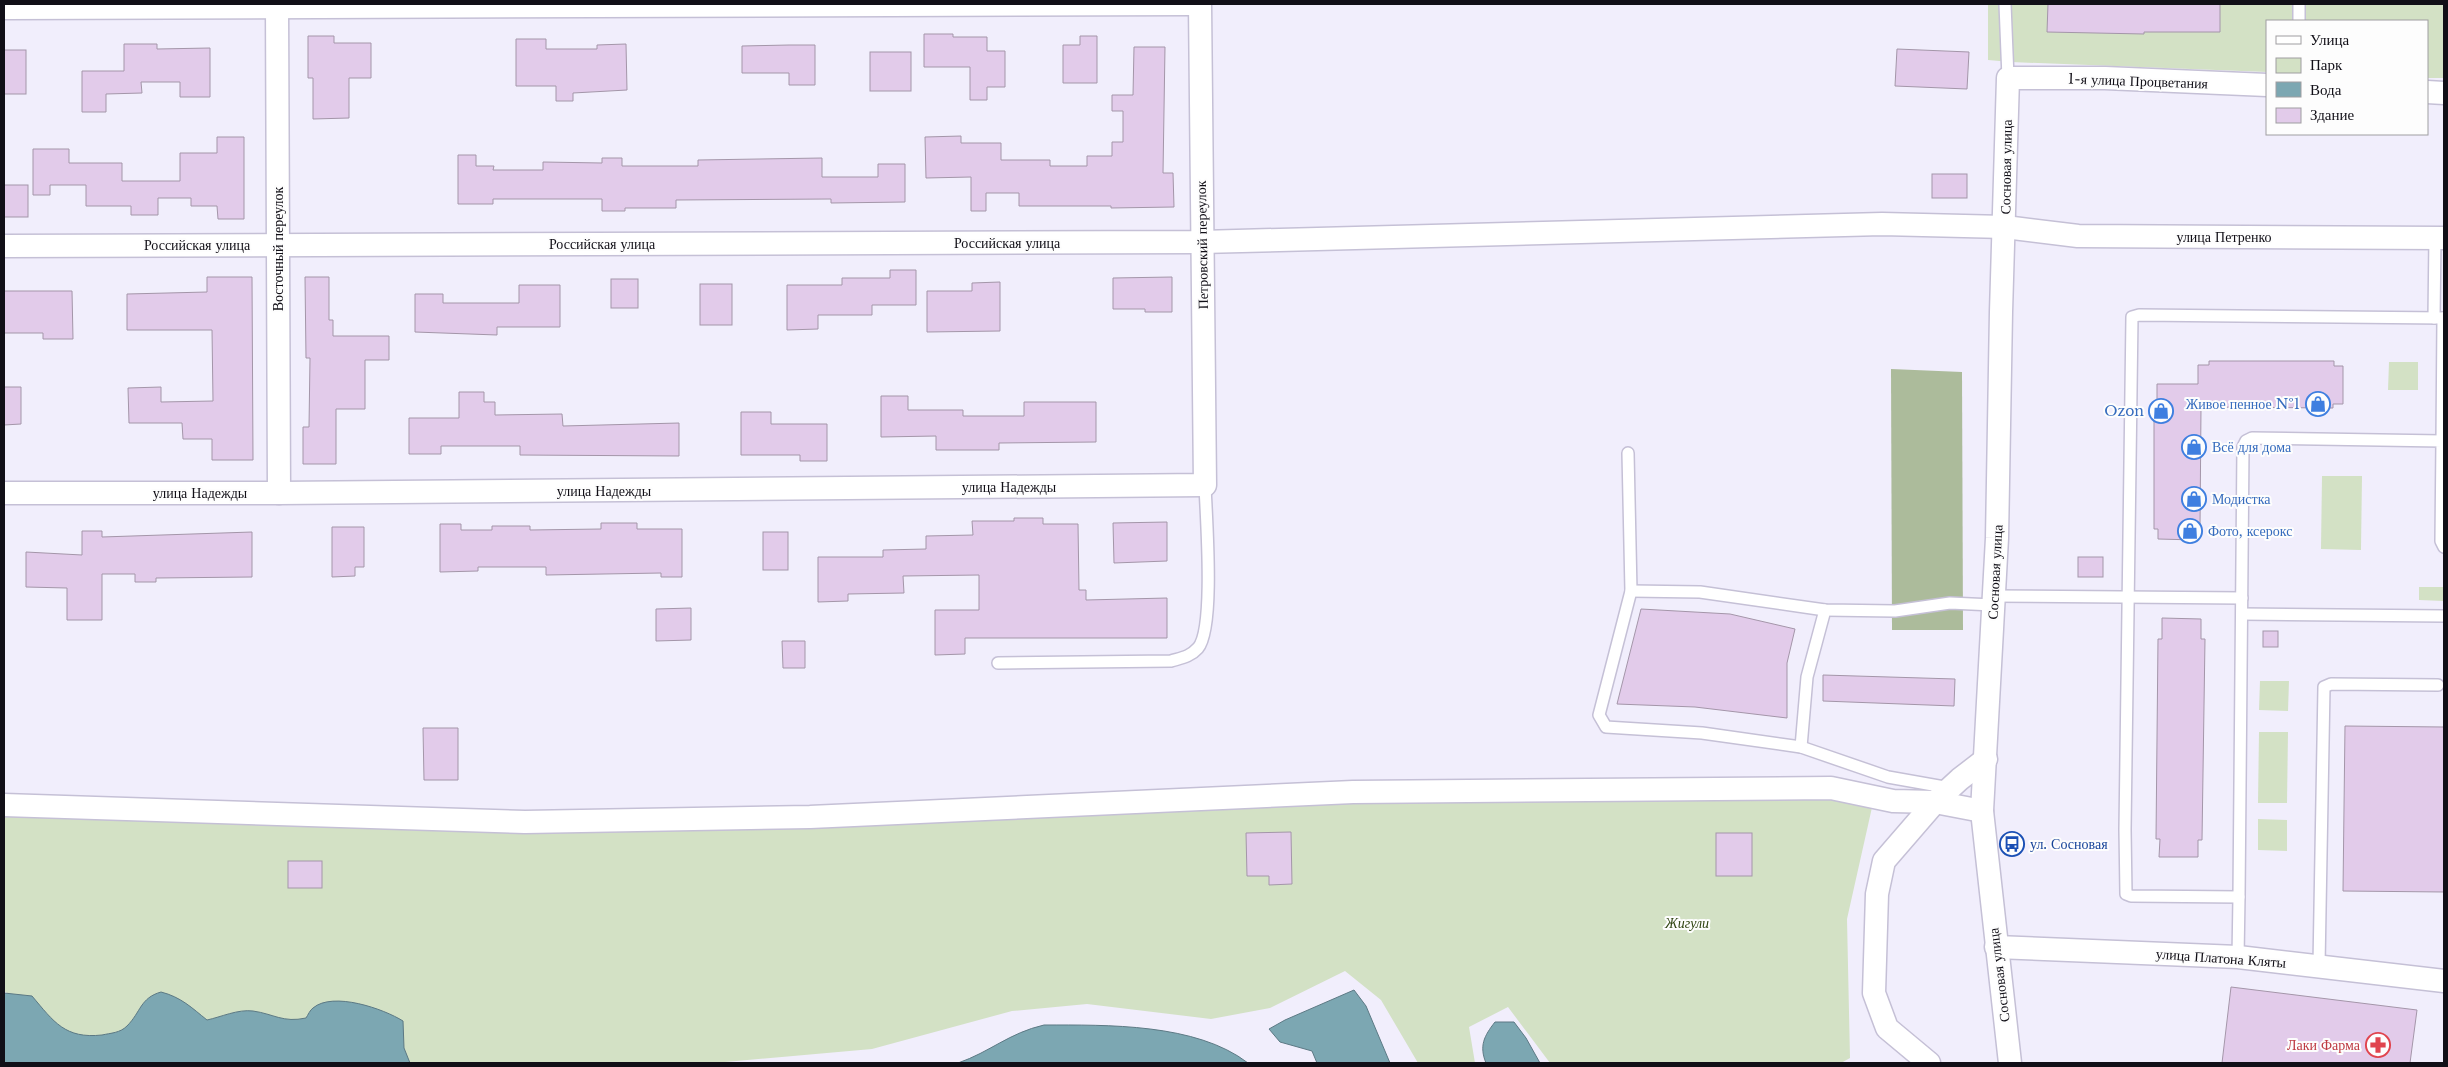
<svg xmlns="http://www.w3.org/2000/svg" width="2448" height="1067" font-family="'Libre Baskerville',serif">
<style>
.green{fill:#d3e1c5}
.forest{fill:#acbb9b}
.water{fill:#7ca7b2;stroke:#5c7984}
.building{fill:#e2cbea;stroke:#a496a9}
.lines{fill:none;stroke-linecap:round;stroke-linejoin:round}
.service-casing{stroke:#c5c0d6;stroke-width:14}
.minor-casing{stroke:#c5c0d6;stroke-width:25}
.service{stroke:#fff;stroke-width:11}
.minor{stroke:#fff;stroke-width:22}
.labels{text-anchor:middle;stroke-width:4;stroke-linejoin:round;paint-order:stroke}
.street-label{font-size:14px;fill:#110f17;stroke:#fdfdfd}
.shop-label{font-size:14px;fill:#366cbe;stroke:#fdfdfd;text-anchor:start}
.transit-label{font-size:14px;fill:#164399;stroke:#fdfdfd;text-anchor:start}
.park-label{font-size:14px;font-style:italic;fill:#2f4411;stroke:#fdfdfd}
.health-label{font-size:14px;fill:#be3a42;stroke:#fdfdfd;text-anchor:end}
</style>
<rect width="100%" height="100%" fill="#f1eefc"/>
<g class="green">
<polygon points="1988,4 2444,4 2444,78 2427,78 2427,21 2267,21 2267,72 2011,62 1988,60"/>
<polygon points="2389,362 2418,362 2418,390 2388,390"/>
<polygon points="2322,476 2362,476 2361,550 2321,549"/>
<polygon points="2419,587 2444,587 2444,601 2419,600"/>
<polygon points="2260,681 2289,681 2288,711 2259,710"/>
<polygon points="2259,732 2288,732 2287,803 2258,803"/>
<polygon points="1829,779 1875,794 1847,919 1850,1058 1841,1063 1550,1063 1508,1007 1469,1027 1475,1063 1418,1063 1381,1000 1345,971 1270,1008 1211,1019 1087,1004 1012,1011 872,1049 714,1063 396,1063 304,1024 100,1044 60,1042 30,1007 4,991 4,794 532,812"/>
<polygon points="2258,819 2287,820 2287,851 2258,850"/>
</g>
<polygon class="forest" points="1891,369 1962,372 1963,630 1892,630"/>
<g class="water">
<polygon points="1354,990 1366,1006 1390,1063 1317,1063 1312,1051 1280,1042 1269,1029 1285,1020"/>
<path d="M161,992C181,997 192,1008 207,1020C221,1017 238,1009 253,1011C274,1014 283,1023 306,1018C308,1015 310,1010 313,1008C333,991 384,1009 403,1021L404,1048L410,1063H4V993L32,996C54,1022 65,1039 102,1035C111,1033 120,1033 127,1026C141,1012 140,998 161,992Z"/>
<path d="M1495,1022H1514L1526,1038L1540,1063H1486C1479,1046 1484,1036 1495,1022Z"/>
<path d="M1044,1025C1107,1025 1196,1023 1248,1063H958C990,1052 1009,1033 1044,1025Z"/>
</g>
<g class="building">
<polygon points="2048,4 2220,4 2220,32 2144,32 2144,34 2047,32"/>
<polygon points="924,34 953,34 953,37 987,37 987,51 1005,51 1005,87 987,87 987,100 970,100 970,67 924,67"/>
<polygon points="308,36 334,36 334,43 371,43 371,78 349,78 349,118 313,119 313,78 308,78"/>
<polygon points="1080,36 1097,36 1097,83 1063,83 1063,45 1080,45"/>
<polygon points="516,39 546,39 546,49 597,49 597,45 626,44 627,90 573,93 573,101 556,101 556,86 516,86"/>
<polygon points="124,44 157,44 157,49 210,48 210,97 180,97 180,82 141,82 142,93 106,94 106,112 82,112 82,71 124,71"/>
<polygon points="789,45 815,45 815,85 789,85 789,73 742,73 742,46"/>
<polygon points="1134,47 1165,47 1163,173 1173,173 1174,207 1111,208 1111,206 1019,206 1019,193 986,193 986,211 971,211 971,177 926,178 925,137 961,136 961,143 1001,143 1001,160 1050,160 1050,166 1087,166 1087,156 1112,156 1112,142 1123,142 1123,111 1112,111 1112,95 1133,95"/>
<polygon points="1897,49 1969,52 1967,89 1895,86"/>
<rect x="4" y="50" width="22" height="44"/>
<rect x="870" y="52" width="41" height="39"/>
<polygon points="217,137 244,137 244,219 218,219 217,206 191,206 191,198 158,198 158,215 131,215 131,206 86,206 86,185 50,185 50,195 33,195 33,149 69,149 69,163 122,163 122,181 180,181 180,153 217,153"/>
<polygon points="458,155 476,155 476,166 494,166 493,170 543,170 543,162 602,163 602,158 622,158 622,166 698,166 698,160 822,158 822,177 878,177 878,164 905,164 905,202 831,203 831,199 676,200 676,208 625,208 625,211 602,211 602,199 493,199 493,204 458,204"/>
<rect x="1932" y="174" width="35" height="24"/>
<rect x="4" y="185" width="24" height="32"/>
<polygon points="890,270 916,270 916,305 872,305 872,315 818,315 818,329 787,330 787,285 842,285 842,278 890,278"/>
<polygon points="207,277 252,277 253,460 212,460 212,439 183,439 182,423 129,423 128,388 161,387 161,402 213,401 212,330 127,330 127,294 207,292"/>
<polygon points="305,277 329,277 329,320 333,320 333,336 389,336 389,360 365,360 365,409 336,409 336,464 303,464 303,427 309,427 310,358 306,358"/>
<polygon points="1172,277 1172,312 1145,312 1145,309 1113,309 1113,278"/>
<rect x="611" y="279" width="27" height="29"/>
<polygon points="1000,282 1000,331 927,332 927,291 972,291 972,283"/>
<rect x="700" y="284" width="32" height="41"/>
<polygon points="519,285 560,285 560,327 497,327 497,335 415,332 415,294 443,294 443,303 519,303"/>
<polygon points="4,291 72,291 73,339 43,339 43,333 4,333"/>
<polygon points="2209,361 2334,361 2334,366 2343,366 2343,404 2333,404 2333,408 2201,407 2200,529 2196,529 2196,540 2158,539 2158,529 2154,529 2154,403 2157,403 2157,384 2198,384 2198,365 2209,365"/>
<polygon points="4,387 21,387 21,424 4,425"/>
<polygon points="459,392 484,392 484,402 495,402 495,415 562,414 563,426 679,423 679,456 520,455 520,446 441,446 441,454 409,454 409,418 459,418"/>
<polygon points="881,396 908,396 908,410 963,410 963,416 1024,416 1024,402 1096,402 1096,442 999,443 999,450 936,450 936,436 881,437"/>
<polygon points="741,412 771,412 771,424 827,424 827,461 800,461 800,455 741,455"/>
<polygon points="1014,518 1043,518 1043,524 1078,524 1079,590 1086,590 1086,600 1167,598 1167,638 965,638 965,654 935,655 935,610 979,610 979,575 903,576 904,593 848,594 848,601 818,602 818,557 883,557 883,550 926,549 926,536 973,535 972,521 1014,521"/>
<polygon points="1167,522 1167,561 1114,563 1113,523"/>
<polygon points="601,523 637,523 637,529 682,529 682,577 661,577 661,573 546,575 546,567 478,567 478,571 440,572 440,524 461,524 461,530 492,530 492,526 530,526 530,530 601,529"/>
<polygon points="332,527 364,527 364,567 355,567 355,576 332,577"/>
<polygon points="82,531 102,531 102,537 252,532 252,577 156,578 156,582 135,582 135,574 102,574 102,620 67,620 67,588 26,587 26,552 82,555"/>
<rect x="763" y="532" width="25" height="38"/>
<rect x="2078" y="557" width="25" height="20"/>
<polygon points="691,608 691,640 656,641 656,609"/>
<polygon points="1641,609 1730,614 1795,629 1787,663 1787,718 1695,707 1617,704"/>
<polygon points="2162,618 2201,619 2201,639 2205,639 2202,840 2198,840 2198,857 2159,857 2160,839 2156,839 2158,639 2162,639"/>
<rect x="2263" y="631" width="15" height="16"/>
<polygon points="782,641 805,641 805,668 783,668"/>
<polygon points="1823,675 1955,679 1954,706 1823,701"/>
<polygon points="2345,726 2444,727 2444,892 2343,891"/>
<polygon points="423,728 458,728 458,780 424,780"/>
<polygon points="1291,832 1292,884 1269,885 1269,876 1247,876 1246,833"/>
<rect x="1716" y="833" width="36" height="43"/>
<rect x="288" y="861" width="34" height="27"/>
<polygon points="2231,987 2417,1010 2410,1063 2222,1063"/>
</g>
<g class="lines">
<defs>
<g id="service">
<polyline points="2005,4 2008,78"/>
<polyline points="2299,4 2299,21"/>
<polyline points="2434,318 2435,237"/>
<polyline points="2444,318 2139,315 2132,317 2125,830 2126,894 2131,896 2239,897 2243,447 2246,441 2252,438 2442,441 2441,541 2444,547"/>
<polyline points="2442,441 2443,318"/>
<polyline points="1628,453 1631,591 1599,715 1606,727 1702,733 1801,747 1888,777 1950,788"/>
<polyline points="1631,591 1700,592 1825,610 1895,611 1950,603 1993,605"/>
<polyline points="1993,596 2242,598"/>
<polyline points="2242,614 2444,616"/>
<path d="M998,663L1171,661C1181,658 1190,657 1198,648C1215,628 1206,516 1205,485"/>
<polyline points="1801,747 1807,677 1825,610"/>
<polyline points="2238,957 2239,897"/>
<polyline points="2319,965 2324,687 2331,684 2438,685"/>
</g>
<g id="minor">
<polyline points="277,4 279,493"/>
<polyline points="4,8 1195,4"/>
<polyline points="2427,92 2444,93"/>
<polyline points="4,246 1201,242 1882,224 2005,227 2078,236 2444,238"/>
<polyline points="4,493 279,493 1205,485 1200,4"/>
<polyline points="4,805 525,822 810,817 1353,792 1831,788 1893,801 1935,802 1982,811"/>
<polyline points="1996,947 2238,957 2444,981"/>
<polyline points="1929,1063 1887,1028 1874,993 1877,894 1884,861 1935,802 1960,779 1986,759"/>
<polyline points="2010,1063 1982,811 1997,538 2001,312 2008,78 2105,78 2267,85"/>
</g>
</defs>
<use href="#service" class="service-casing"/>
<use href="#minor" class="minor-casing"/>
<use href="#service" class="service"/>
<use href="#minor" class="minor"/>
</g>
<defs>
<symbol id="shop-ring" viewBox="-11 -11 22 22"><circle r="9.5" fill="#fdfdfd" stroke="#3f7fe0" stroke-width="1.5"/><path d="M-5-2.5h2.3a2.7 3.5 0 0 1 5.4 0H5L5.5 6h-11ZM-1.5-2.5h3a1.5 2.3 0 0 0-3 0Z" fill="#3f7fe0"/></symbol>
<symbol id="bus-ring" viewBox="-11 -11 22 22"><circle r="9.5" fill="#fdfdfd" stroke="#1a4fb4" stroke-width="1.5"/><path d="M-5-6H5V4H4V6H2V4H-2V6H-4V4H-5ZM-3.5-4V0h7V-4ZM-3.5 1.2v1.5H-2V1.2ZM2 1.2v1.5H3.5V1.2Z" fill="#1a4fb4"/></symbol>
<symbol id="pharmacy-ring" viewBox="-11 -11 22 22"><circle r="9.5" fill="#fdfdfd" stroke="#e0444e" stroke-width="1.5"/><path d="M-2-6h4v4h4v4h-4v4h-4v-4h-4v-4h4Z" fill="#e0444e"/></symbol>
</defs>
<g fill-rule="evenodd">
<use href="#shop-ring" x="2304" y="390" width="28" height="28"/>
<use href="#shop-ring" x="2147" y="397" width="28" height="28"/>
<use href="#shop-ring" x="2180" y="433" width="28" height="28"/>
<use href="#shop-ring" x="2180" y="485" width="28" height="28"/>
<use href="#shop-ring" x="2176" y="517" width="28" height="28"/>
<use href="#bus-ring" x="1998" y="830" width="28" height="28"/>
<use href="#pharmacy-ring" x="2364" y="1031" width="28" height="28"/>
</g>
<g class="labels">
<g class="street-label">
<text transform="translate(2138 81) rotate(2)" y="5">1-я улица Процветания</text>
<text transform="translate(2006 167) rotate(-89)" y="5">Сосновая улица</text>
<text x="2224" y="242">улица Петренко</text>
<text x="1007" y="248">Российская улица</text>
<text x="602" y="249">Российская улица</text>
<text x="197" y="250">Российская улица</text>
<text transform="translate(1202 245) rotate(-91)" y="5">Петровский переулок</text>
<text transform="translate(278 249) rotate(-90)" y="5">Восточный переулок</text>
<text x="1009" y="492">улица Надежды</text>
<text x="604" y="496">улица Надежды</text>
<text x="200" y="498">улица Надежды</text>
<text transform="translate(1995 572) rotate(-87)" y="5">Сосновая улица</text>
<text transform="translate(2221 958) rotate(4)" y="5">улица Платона Кляты</text>
<text transform="translate(1999 975) rotate(-97)" y="5">Сосновая улица</text>
</g>
<g class="shop-label">
<text x="2300" y="409" text-anchor="end">Живое пенное №1</text>
<text x="2144" y="416" text-anchor="end">Ozon</text>
<text x="2212" y="452">Всё для дома</text>
<text x="2212" y="504">Модистка</text>
<text x="2208" y="536">Фото, ксерокс</text>
</g>
<g class="transit-label">
<text x="2030" y="849">ул. Сосновая</text>
</g>
<g class="park-label">
<text x="1687" y="928">Жигули</text>
</g>
<g class="health-label">
<text x="2360" y="1050">Лаки Фарма</text>
</g>
</g>
<rect width="2448" height="1067" fill="none" stroke="#110f17" stroke-width="10"/>
<rect x="2266" y="20" width="162" height="115" fill="#fdfdfd" stroke="#9f9ea1"/>
<rect x="2276" y="36" width="25" height="8" fill="#ffffff" stroke="#9f9ea1"/>
<text x="2310" y="45" font-size="15" fill="#110f17">Улица</text>
<rect x="2276" y="58" width="25" height="15" fill="#d3e1c5" stroke="#9f9ea1"/>
<text x="2310" y="70" font-size="15" fill="#110f17">Парк</text>
<rect x="2276" y="82" width="25" height="15" fill="#7ca7b2" stroke="#9f9ea1"/>
<text x="2310" y="95" font-size="15" fill="#110f17">Вода</text>
<rect x="2276" y="108" width="25" height="15" fill="#e2cbea" stroke="#9f9ea1"/>
<text x="2310" y="120" font-size="15" fill="#110f17">Здание</text>
</svg>
